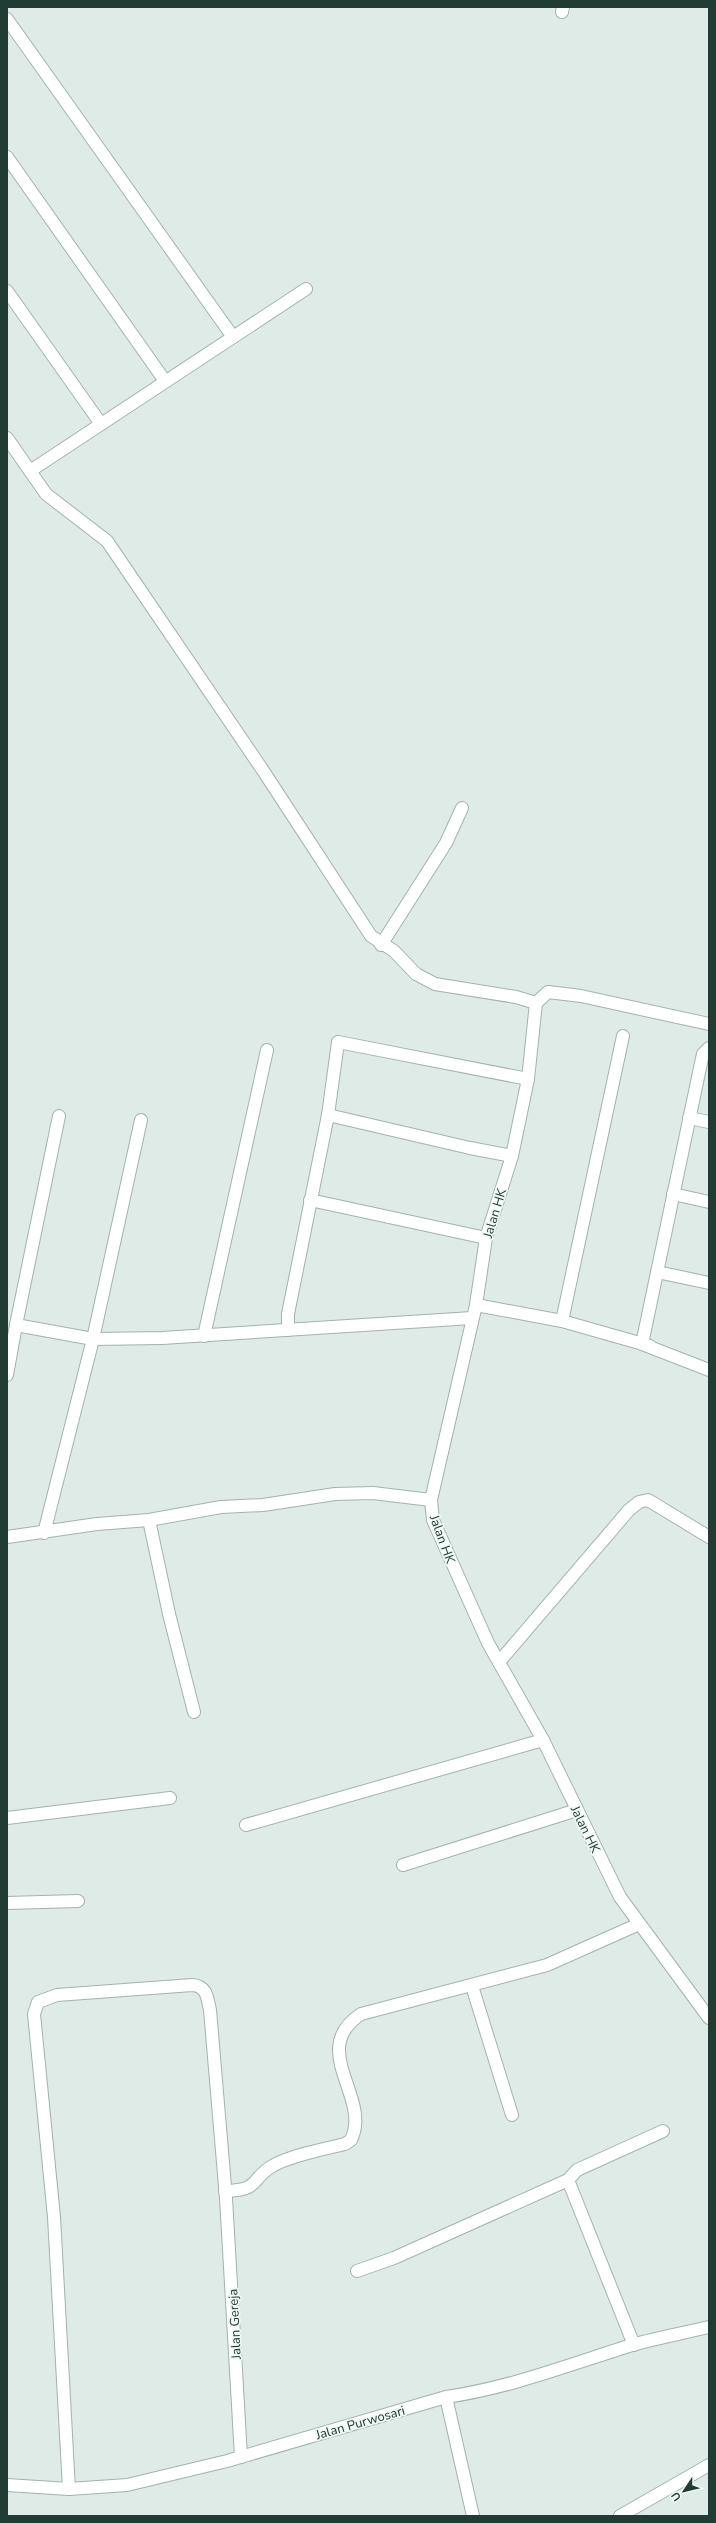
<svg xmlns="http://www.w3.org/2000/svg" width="716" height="2523" font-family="'Nunito Sans',sans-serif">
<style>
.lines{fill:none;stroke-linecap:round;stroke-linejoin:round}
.minor-casing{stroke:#a2b3ad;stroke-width:14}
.minor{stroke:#fff;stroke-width:12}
.labels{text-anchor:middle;stroke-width:3.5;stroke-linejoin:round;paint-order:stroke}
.street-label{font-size:13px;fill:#203c35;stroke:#f0f8f4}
</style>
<rect width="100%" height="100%" fill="#dfebe6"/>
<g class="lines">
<defs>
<g id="minor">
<polyline points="562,12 563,7"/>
<polyline points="7,19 233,337"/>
<polyline points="7,157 165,381"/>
<polyline points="7,291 101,424"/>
<polyline points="7,438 46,494 107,541 264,772 371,936 394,951 416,974 435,984 516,997 536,1003 548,992 581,996 709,1024"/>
<polyline points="30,471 306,289"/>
<polyline points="381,945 446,843 462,808"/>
<polyline points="536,1003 528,1079 512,1156 486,1238 476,1305 431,1500 433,1520 488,1643 543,1740 620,1897 709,2018"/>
<polyline points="709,1048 703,1054 701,1063 642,1344 709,1370"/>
<polyline points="328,1115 470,1148 512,1156"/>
<polyline points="59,1116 16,1325 93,1339 162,1338 472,1318"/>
<polyline points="689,1118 709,1122"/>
<polyline points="673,1194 709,1202"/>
<polyline points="310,1200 486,1238"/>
<polyline points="657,1272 709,1283"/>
<polyline points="476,1305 562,1321 650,1346"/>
<polyline points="562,1321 623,1036"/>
<polyline points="288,1330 288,1314 328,1115 338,1042 528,1079"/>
<polyline points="204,1336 267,1050"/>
<polyline points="7,1375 16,1325"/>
<polyline points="149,1520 169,1614 194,1712"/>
<polyline points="44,1533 93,1339 141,1120"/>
<polyline points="7,1537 97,1524 149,1520 221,1507 263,1505 335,1494 373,1493 431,1500"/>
<polyline points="499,1662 629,1510 639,1502 648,1500 709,1537"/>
<polyline points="7,1818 170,1798"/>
<polyline points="246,1825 543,1740"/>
<polyline points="403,1865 577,1810"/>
<polyline points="7,1903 78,1901"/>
<polyline points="472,1986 512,2115"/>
<polyline points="568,2180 634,2345"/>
<path d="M225,2191C262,2190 249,2179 274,2165C293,2155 324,2149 345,2144L351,2140C372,2097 307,2050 361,2014L547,1965L639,1924"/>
<polyline points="357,2271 394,2258 568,2180 577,2170 663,2131"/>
<polyline points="446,2397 473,2516"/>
<path d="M7,2485L69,2489L127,2485L227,2461L446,2397C509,2388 571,2364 632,2345C657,2338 683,2333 709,2327"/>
<path d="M69,2489L54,2217L34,2014L38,2002L57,1995L192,1985C207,1986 207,1997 210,2010L226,2198L241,2457"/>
<polyline points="620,2516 709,2465"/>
</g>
</defs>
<use href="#minor" class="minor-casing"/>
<use href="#minor" class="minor"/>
</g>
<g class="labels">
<g class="street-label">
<text transform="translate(494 1213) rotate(-73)" y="5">Jalan HK</text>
<text transform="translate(443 1539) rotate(70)" y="5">Jalan HK</text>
<text transform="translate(586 1829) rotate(64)" y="5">Jalan HK</text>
<text transform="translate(234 2324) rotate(-93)" y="5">Jalan Gereja</text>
<text transform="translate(360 2422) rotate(-16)" y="5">Jalan Purwosari</text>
</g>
</g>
<rect width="716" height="2523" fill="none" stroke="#203c35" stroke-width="16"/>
<g transform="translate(684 2491) rotate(235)" stroke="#f0f8f4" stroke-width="3" paint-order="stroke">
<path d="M0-3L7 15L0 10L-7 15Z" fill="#203c35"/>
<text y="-6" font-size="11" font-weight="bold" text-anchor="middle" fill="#203c35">U</text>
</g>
</svg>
